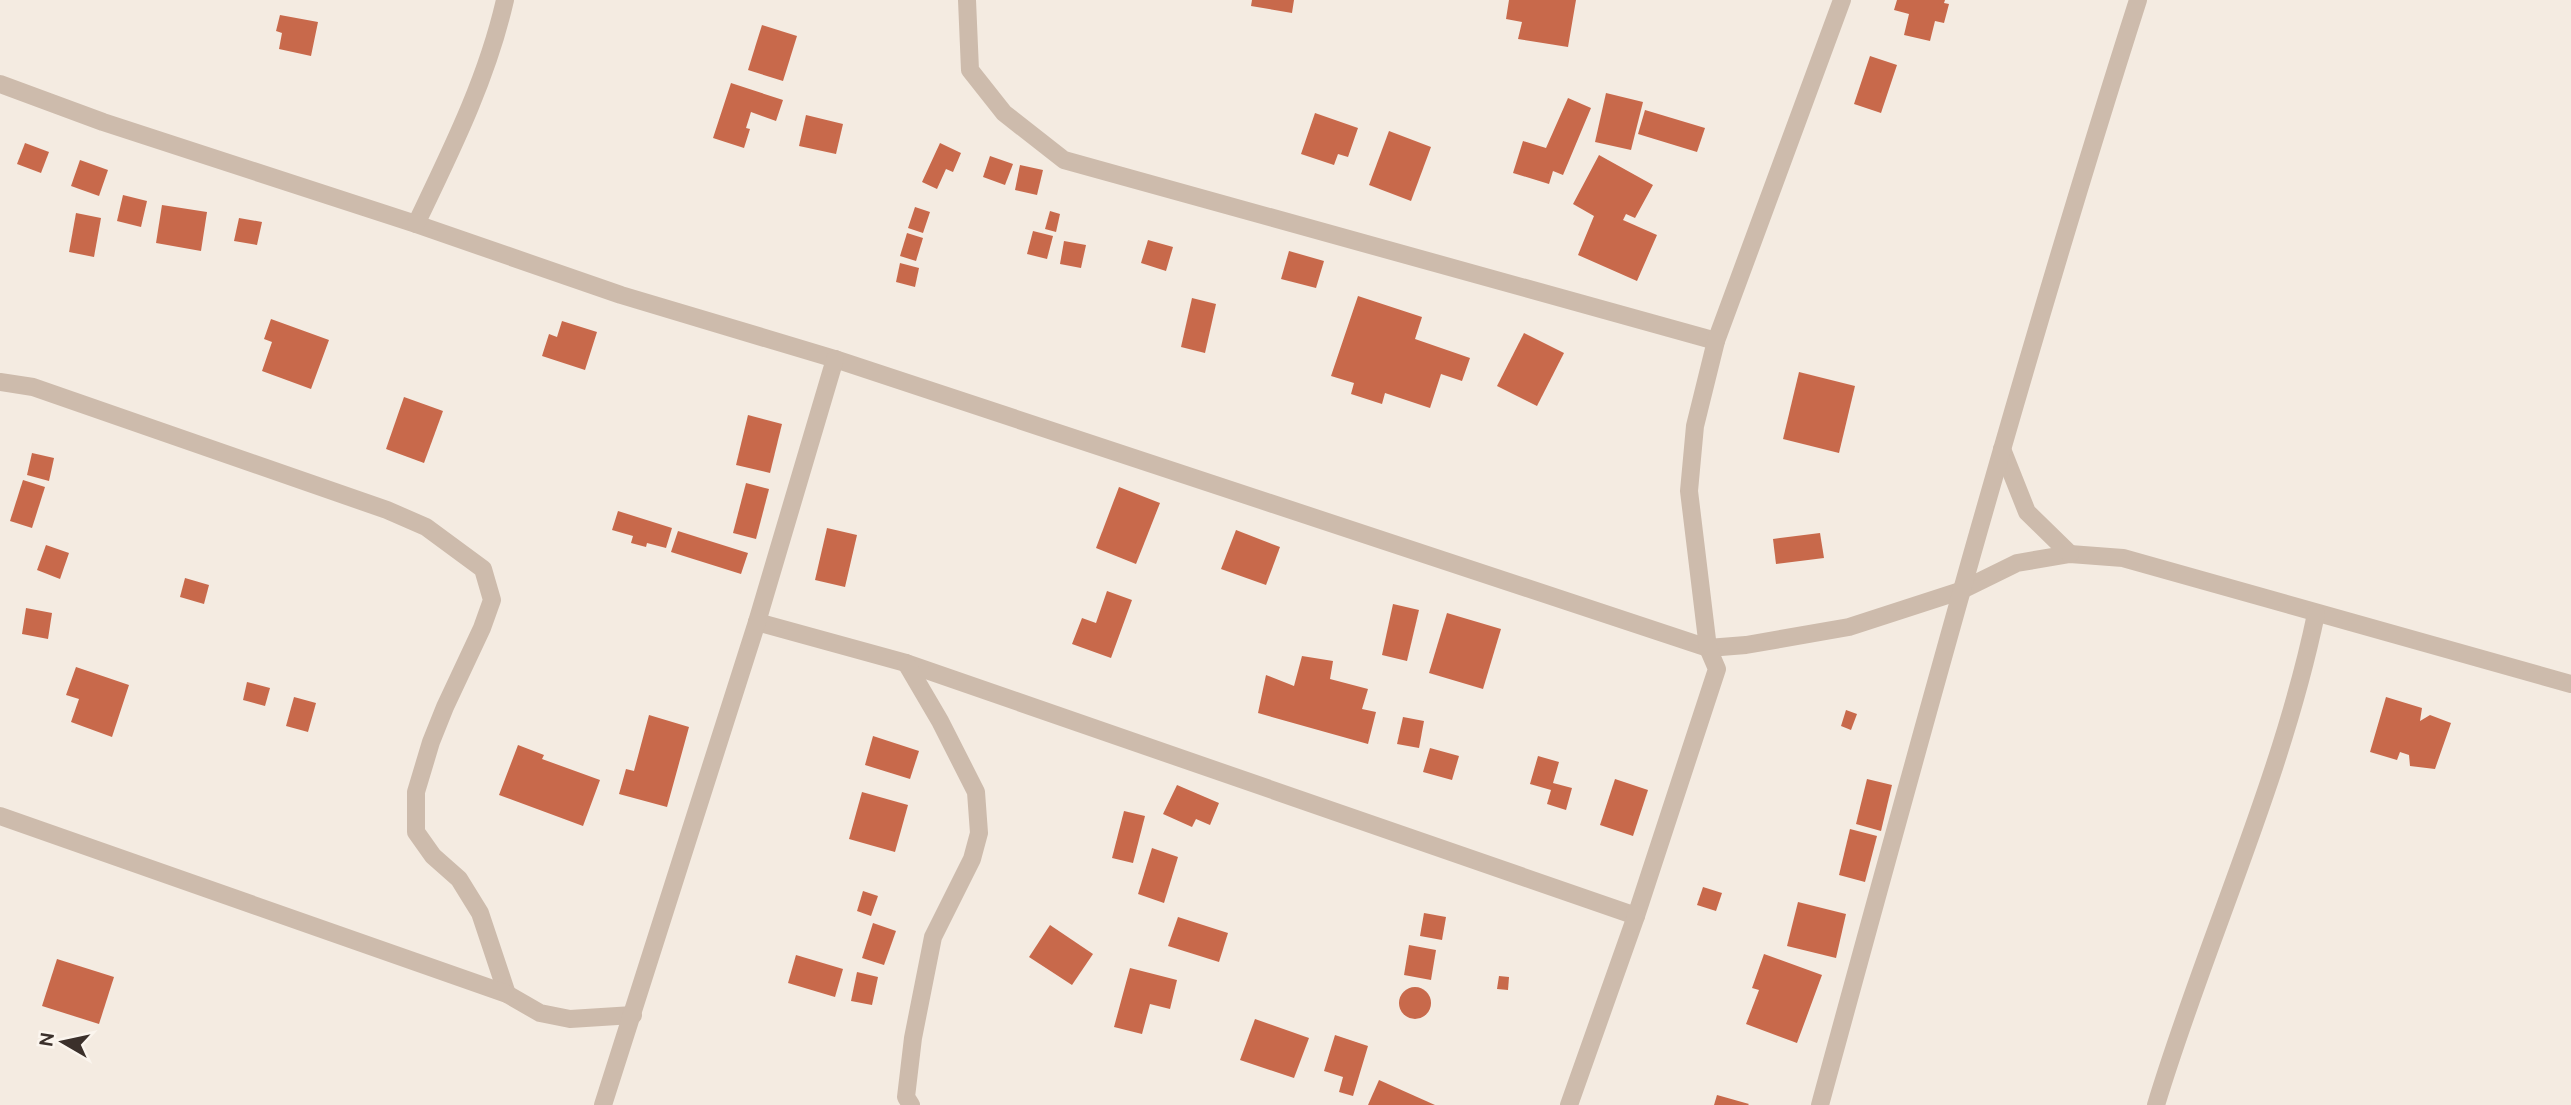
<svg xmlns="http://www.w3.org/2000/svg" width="2571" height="1105" font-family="Ubuntu,sans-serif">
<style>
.building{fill:#c8694b}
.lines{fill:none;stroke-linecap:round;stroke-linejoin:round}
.minor{stroke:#cdbbac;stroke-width:18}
</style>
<rect width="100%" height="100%" fill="#f4ebe1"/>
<g class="building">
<polygon points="1252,0 1294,0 1292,13 1251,6"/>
<polygon points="1509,0 1576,0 1568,47 1518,39 1522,22 1506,19"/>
<polygon points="1897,0 1945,0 1944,3 1949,4 1944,23 1935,21 1930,41 1904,35 1909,14 1894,10"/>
<polygon points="280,15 318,22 311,56 279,49 282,33 276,31"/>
<polygon points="762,25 797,36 783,81 748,70"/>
<polygon points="1870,56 1897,65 1881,113 1854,104"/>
<polygon points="731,83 783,100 776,121 751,112 746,128 750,129 744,148 713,138"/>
<polygon points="1606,93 1643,102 1631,150 1595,142"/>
<polygon points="1568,98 1591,108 1563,175 1553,171 1549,184 1513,173 1523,141 1546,148"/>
<polygon points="1645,110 1705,128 1697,152 1638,134"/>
<polygon points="1315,113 1358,128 1348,157 1338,154 1334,165 1301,154"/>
<polygon points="806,115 843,124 836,154 799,146"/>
<polygon points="1389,131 1431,147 1411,201 1369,185"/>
<polygon points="25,143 49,152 41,173 17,164"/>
<polygon points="940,143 961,153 953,172 946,169 937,189 922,182"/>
<polygon points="1599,155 1653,185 1635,218 1626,214 1623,220 1657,235 1637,281 1578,255 1594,216 1573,204"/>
<polygon points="990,156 1013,164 1005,185 983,177"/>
<polygon points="80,160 108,170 99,196 71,186"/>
<polygon points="1020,165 1043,170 1037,195 1015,190"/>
<polygon points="123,195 147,201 141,227 117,221"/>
<polygon points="162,205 207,212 201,251 156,243"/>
<polygon points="915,207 930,212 923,233 908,228"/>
<polygon points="1050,211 1060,214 1056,232 1045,229"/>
<polygon points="76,213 101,218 94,257 69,252"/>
<polygon points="239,218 262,222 257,245 234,241"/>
<polygon points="1033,231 1053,236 1047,259 1027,254"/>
<polygon points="907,233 923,238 916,261 900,256"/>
<polygon points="1148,240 1173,247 1166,271 1141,263"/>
<polygon points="1064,241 1086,245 1081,268 1060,264"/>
<polygon points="1289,251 1324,261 1316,288 1281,279"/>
<polygon points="900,263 919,268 915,287 896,282"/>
<polygon points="1358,296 1422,317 1415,339 1470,358 1462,381 1441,374 1430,408 1385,393 1382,404 1351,394 1354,383 1331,376"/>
<polygon points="1192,298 1216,304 1205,353 1181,347"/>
<polygon points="271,319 329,340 311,389 262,371 272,342 264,339"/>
<polygon points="562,321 597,332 585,370 542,356 549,334 557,337"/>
<polygon points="1524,333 1564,353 1537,406 1497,386"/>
<polygon points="1799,372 1855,386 1839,453 1783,439"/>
<polygon points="404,397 443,411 424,463 386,449"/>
<polygon points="748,415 782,424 770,473 736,465"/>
<polygon points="32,453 54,458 49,481 27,475"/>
<polygon points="23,480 45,487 32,528 10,521"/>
<polygon points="746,483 769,489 756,539 733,533"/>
<polygon points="1119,487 1160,503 1136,564 1096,548"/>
<polygon points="618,511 672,528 666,548 647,543 646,547 631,543 633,536 612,530"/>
<polygon points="827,528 857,535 845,587 815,580"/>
<polygon points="1236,530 1280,547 1266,585 1221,569"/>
<polygon points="678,531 748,553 741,574 671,552"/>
<polygon points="1820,533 1824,558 1776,564 1773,539"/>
<polygon points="46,545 69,553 60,579 37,570"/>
<polygon points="185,578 209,585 204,604 180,597"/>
<polygon points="1107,591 1132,600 1111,658 1072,644 1082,618 1096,623"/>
<polygon points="1393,604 1419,610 1407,661 1382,655"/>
<polygon points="26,608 52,613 48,639 22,634"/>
<polygon points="1447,613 1501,629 1483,689 1429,673"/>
<polygon points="1302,656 1333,661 1330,679 1368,689 1362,709 1376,712 1368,744 1258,713 1266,675 1294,686"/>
<polygon points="76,667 129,685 112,737 71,722 79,699 66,695"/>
<polygon points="247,682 270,688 265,706 243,700"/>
<polygon points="294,697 316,703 308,732 286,726"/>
<polygon points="2386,697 2422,708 2420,721 2430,715 2451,723 2435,769 2410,766 2409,755 2400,752 2397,760 2370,752"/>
<polygon points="1846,710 1857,714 1851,730 1841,726"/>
<polygon points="649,715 689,727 667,807 619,794 626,769 634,771"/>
<polygon points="1403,717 1424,721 1419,748 1397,744"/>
<polygon points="873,736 919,751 910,779 865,765"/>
<polygon points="518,745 544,755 542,759 600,780 583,826 499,795"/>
<polygon points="1430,748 1459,756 1452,780 1423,772"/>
<polygon points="1538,756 1559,762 1553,783 1572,788 1566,810 1547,804 1551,790 1530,784"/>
<polygon points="1615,779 1648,790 1633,836 1600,825"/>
<polygon points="1867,779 1892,785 1881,831 1856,824"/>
<polygon points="1177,785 1219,803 1210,825 1196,819 1192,827 1163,814"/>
<polygon points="862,792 908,805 895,852 849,839"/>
<polygon points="1124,811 1145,816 1133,863 1112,858"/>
<polygon points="1850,829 1877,836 1865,882 1839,875"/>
<polygon points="1152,848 1178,857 1164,903 1138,894"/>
<polygon points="1703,887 1722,893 1716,911 1697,905"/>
<polygon points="863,891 878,896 871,916 857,911"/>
<polygon points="1798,902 1846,914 1836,958 1787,946"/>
<polygon points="1424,913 1446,917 1442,940 1420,936"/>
<polygon points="1178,917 1228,933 1219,962 1168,946"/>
<polygon points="873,923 896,931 884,965 862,958"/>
<polygon points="1050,925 1093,954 1072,985 1029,957"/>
<polygon points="1409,945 1436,950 1431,980 1404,975"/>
<polygon points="1764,954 1822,975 1797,1043 1746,1024 1759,990 1752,988"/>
<polygon points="796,955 843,969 835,997 788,983"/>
<polygon points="57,959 114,977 99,1024 42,1006"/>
<polygon points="1130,968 1177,980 1170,1009 1150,1004 1142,1034 1114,1027"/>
<polygon points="857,972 878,977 872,1005 851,1001"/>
<polygon points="1499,976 1509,977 1508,990 1497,989"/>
<circle cx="1415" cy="1003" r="16"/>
<polygon points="1255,1019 1309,1038 1294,1078 1240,1060"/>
<polygon points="1335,1035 1368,1046 1353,1096 1339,1092 1343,1077 1324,1071"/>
<polygon points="1379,1080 1435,1105 1368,1105"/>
<polygon points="1717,1095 1749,1104 1748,1105 1714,1105"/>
</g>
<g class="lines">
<g class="minor">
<polyline points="967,0 970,70 1004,113 1064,160 1716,341"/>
<polyline points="0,84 103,122 416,224 621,295 835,359 1708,648 1746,645 1849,627 1960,591 2017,563 2070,554 2123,558 2571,684"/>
<path d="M416,224C451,151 487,79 505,0"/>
<polyline points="0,382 33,387 387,510 426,527 483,569 492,600 482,628 445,707 431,742 416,792 416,832 433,856 459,879 480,913 507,994"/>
<polyline points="2002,449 2027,512 2070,554"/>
<polyline points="757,622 906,663 1636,916"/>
<polyline points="906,663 940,721 976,792 979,833 972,859 933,937 913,1038 906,1097 911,1105"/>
<polyline points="0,816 507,994 540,1013 570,1019 633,1015"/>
<polyline points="603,1105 757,622 835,359"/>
<polyline points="1569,1105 1636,916 1717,669 1708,648 1689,491 1695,426 1716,341 1842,0"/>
<path d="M1820,1105C1921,735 2021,366 2138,0"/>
<path d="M2156,1105C2206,940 2281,782 2316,614"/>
</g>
</g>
<g transform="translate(63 1042) rotate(279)" stroke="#fbf5ee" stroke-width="5" paint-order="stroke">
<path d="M0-5L12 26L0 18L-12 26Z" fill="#3b302b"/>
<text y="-10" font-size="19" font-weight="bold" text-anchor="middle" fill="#3b302b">N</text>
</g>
</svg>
